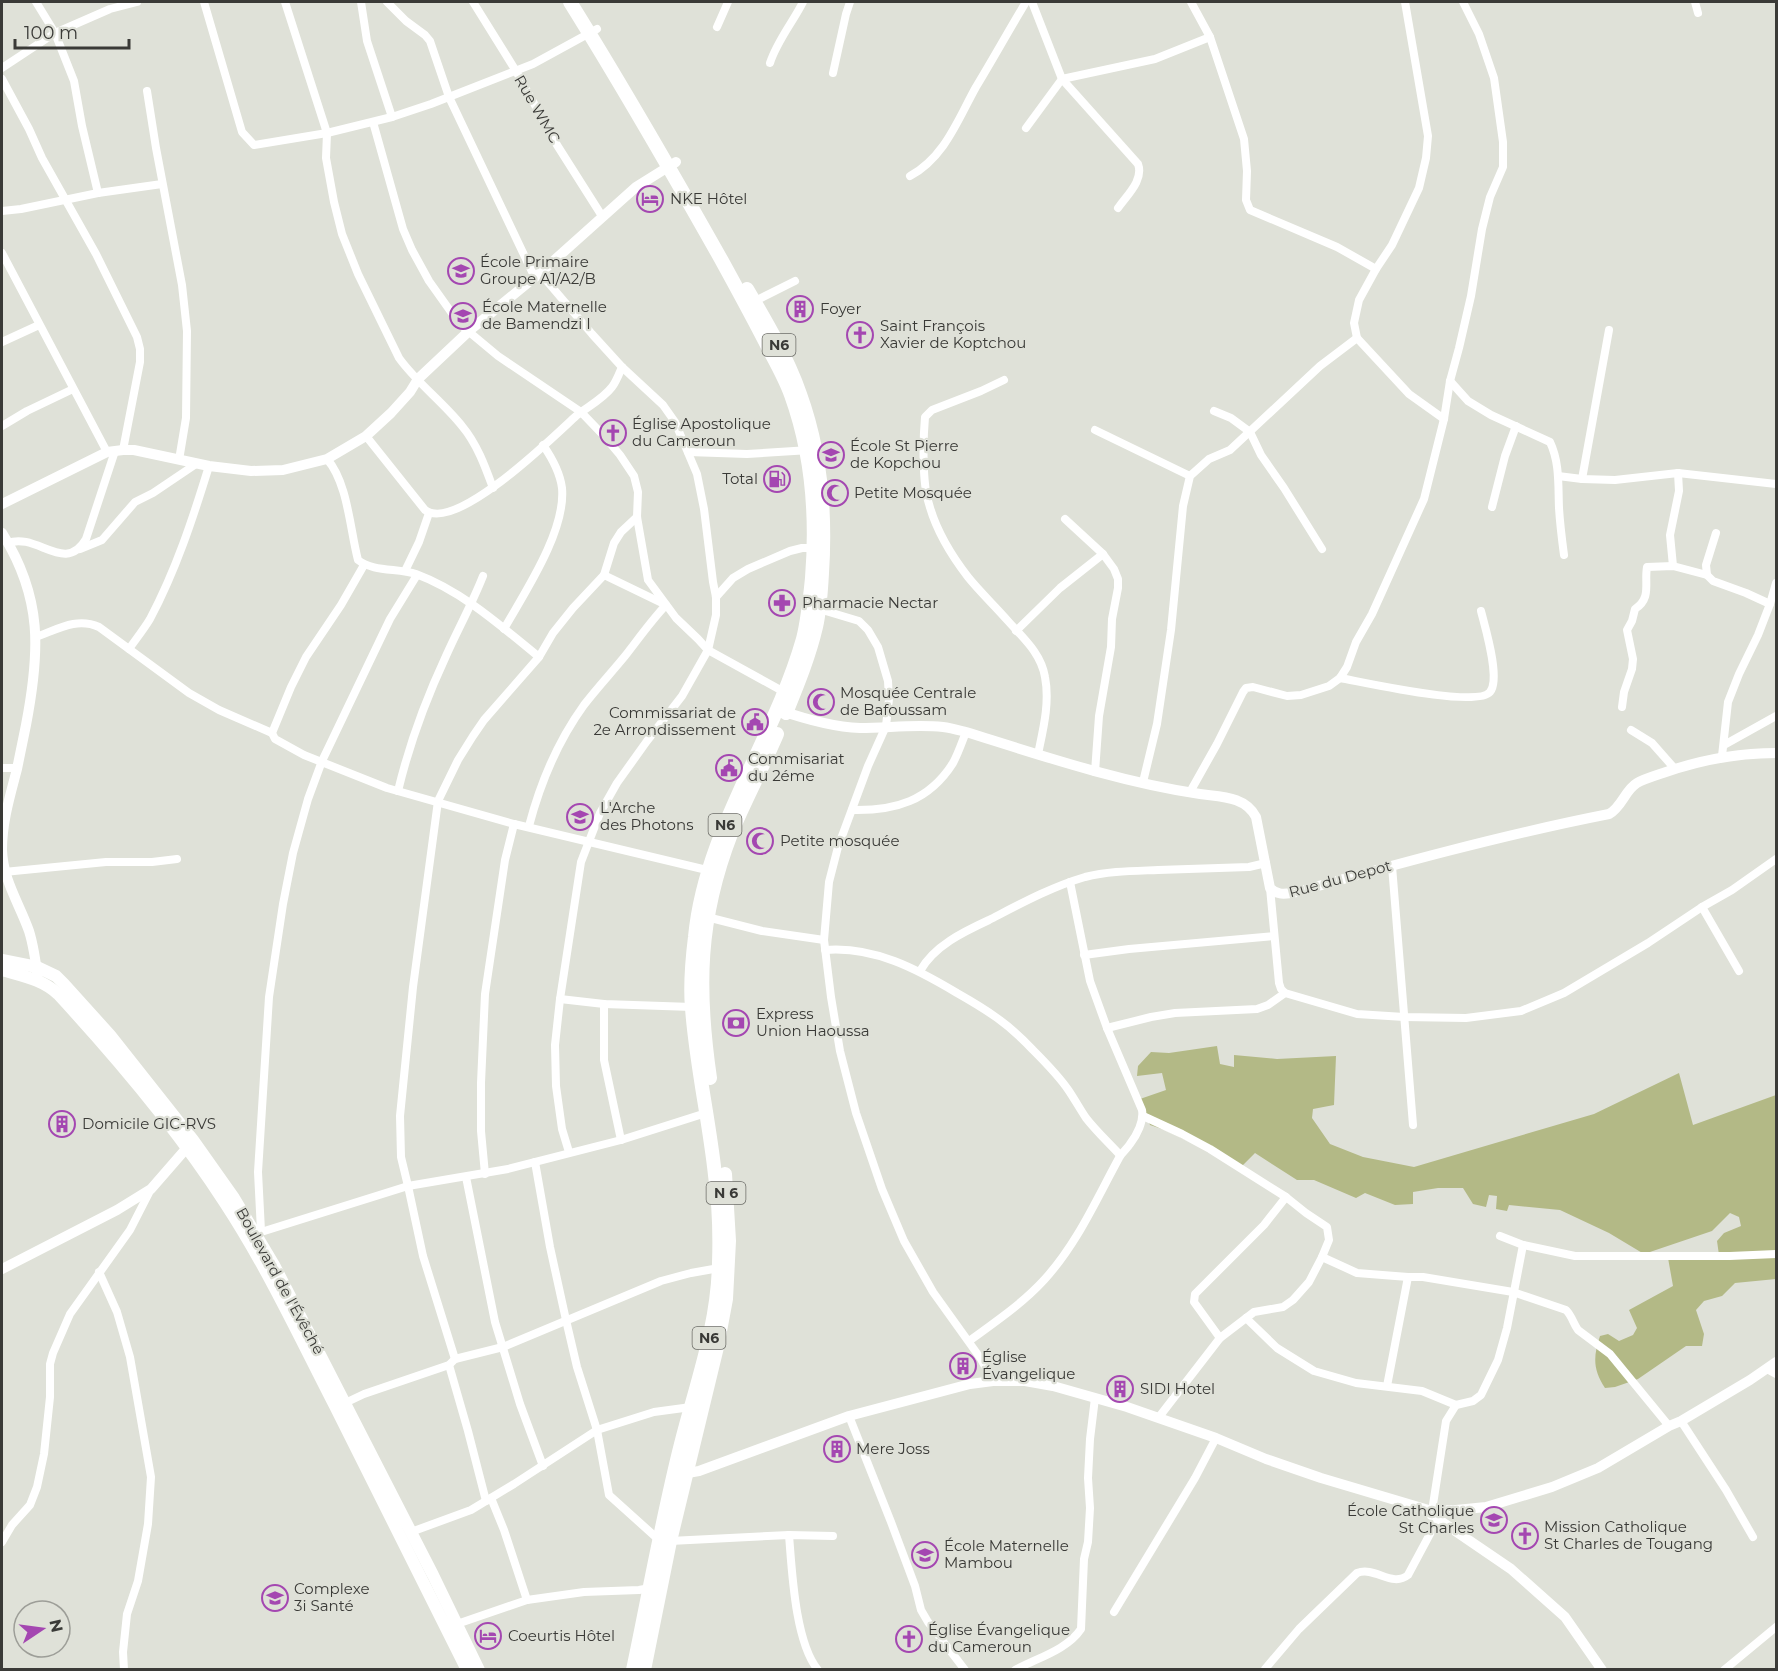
<svg xmlns="http://www.w3.org/2000/svg" width="1778" height="1671" font-family="Montserrat,sans-serif">
<style>
.green{fill:#b3b986}
.lines{fill:none;stroke-linecap:round;stroke-linejoin:round}
.minor{stroke:#fff;stroke-width:8}
.tertiary{stroke:#fff;stroke-width:10}
.primary{stroke:#fff;stroke-width:12}
.trunk{stroke:#fff;stroke-width:14}
.labels{text-anchor:middle;stroke-width:4.5;stroke-linejoin:round;paint-order:stroke}
.shield{fill:#dfe1d8;stroke:#6c6c67;stroke-width:1.5}
.shield-label{font-size:14px;font-weight:bold;fill:#3a3a37}
.street-label{font-size:15px;fill:#3a3a37;stroke:#dfe1d8}
.poi-label{font-size:15px;fill:#3a3a37;stroke:#dfe1d8;text-anchor:start}
</style>
<rect width="100%" height="100%" fill="#dfe1d8"/>
<path class="green" d="M1217,1046L1220,1064L1234,1067V1055L1277,1059L1336,1056L1334,1105L1313,1109L1312,1118L1330,1144L1363,1157L1414,1167L1594,1114L1679,1073L1693,1125L1776,1095V1279L1735,1283L1722,1296L1704,1301L1696,1310L1704,1334L1702,1346H1686L1638,1379L1615,1387L1605,1388C1593,1370 1593,1357 1600,1336L1608,1334L1619,1341L1633,1335L1637,1328L1629,1310L1673,1286L1668,1258L1719,1255L1717,1241L1724,1233L1741,1226L1739,1217L1730,1213L1712,1231L1644,1254L1609,1233L1560,1210L1509,1205L1507,1211L1496,1209L1497,1196L1489,1195L1486,1207L1473,1204L1463,1188H1438L1413,1192V1204L1395,1205L1365,1193L1356,1198L1314,1180H1297L1255,1153L1241,1167L1165,1130L1150,1125L1140,1099L1166,1090L1162,1073L1137,1076L1138,1066L1151,1052L1169,1053Z"/>
<g class="lines">
<g class="minor">
<polyline points="36,2 55,33 74,81 82,126 98,193"/>
<polyline points="204,2 242,132 254,145 327,133 392,117 431,104 533,64 597,29"/>
<path d="M285,2L327,133L326,158L334,202L342,234L358,274L399,358C417,383 443,402 462,426C477,444 485,466 493,488"/>
<polyline points="361,2 367,41 392,117"/>
<polyline points="387,2 406,21 425,35 430,41 449,97 535,278"/>
<polyline points="473,2 516,71 557,145 602,216"/>
<path d="M1032,2L1062,79L1138,164C1144,180 1127,195 1118,208"/>
<polyline points="1191,2 1210,37 1244,139 1247,171 1246,200 1250,210 1337,247 1376,269"/>
<polyline points="1405,2 1428,136 1426,158 1419,188 1392,245 1376,269 1359,300 1354,323 1357,338 1409,394 1444,419"/>
<polyline points="1695,2 1698,13"/>
<polyline points="717,27 728,2"/>
<path d="M770,63C777,41 793,22 803,2"/>
<polyline points="2,68 55,33 110,9 137,2"/>
<polyline points="833,73 846,14 850,2"/>
<polyline points="2,79 29,129 42,158 96,254 137,337 140,349 140,362 123,450"/>
<polyline points="147,91 156,148 182,285 187,331 186,418 179,460"/>
<polyline points="373,122 403,229 412,250 429,281 456,319 462,326 498,356 581,412 604,436 620,455 634,476 638,492 637,517 648,580 676,618 698,639 708,650 786,693"/>
<polyline points="1026,128 1062,79 1155,59 1210,37"/>
<path d="M910,176C945,157 958,119 976,87C993,59 1009,30 1026,2"/>
<polyline points="2,211 21,209 98,193 162,184"/>
<polyline points="2,253 107,452"/>
<polyline points="540,273 592,334 622,367 663,405 675,422 697,474 704,509 713,582 716,597 716,615 708,650 682,696 647,741 617,783 600,813 581,862 560,999 555,1045 556,1086 562,1129 569,1152"/>
<polyline points="755,301 795,281"/>
<polyline points="2,342 39,325"/>
<path d="M1004,380L981,391L932,410L925,417C923,440 922,483 929,504C936,530 951,555 968,577C980,592 995,606 1008,621C1023,638 1041,653 1045,677C1050,703 1043,730 1038,754"/>
<path d="M1450,381L1468,401L1491,415L1550,442C1560,463 1558,486 1559,508C1560,524 1562,540 1564,555"/>
<polyline points="1214,411 1231,418 1250,432 1261,455 1284,488 1322,549"/>
<polyline points="2,426 27,411 73,389"/>
<polyline points="1095,430 1190,476"/>
<path d="M366,436L425,510C456,533 553,437 576,416C587,407 603,399 612,387C616,382 619,374 622,367"/>
<polyline points="688,452 747,454 810,450"/>
<path d="M327,459C348,483 350,530 358,560C373,572 398,568 416,574C462,591 501,626 539,657"/>
<polyline points="1558,476 1582,479 1615,480 1678,473 1776,484"/>
<polyline points="1582,479 1609,330"/>
<polyline points="1492,507 1505,456 1516,426"/>
<polyline points="1065,519 1103,554 1114,569 1118,579 1118,588 1112,619 1111,647 1099,716 1095,772"/>
<polyline points="1716,533 1706,565 1707,575 1713,581 1746,593 1770,604 1758,635 1739,674 1728,702 1722,756"/>
<path d="M8,543C37,532 65,575 86,539L115,451"/>
<polyline points="80,549 102,540 135,502 153,493 196,464"/>
<polyline points="364,565 341,605 306,657 291,687 272,733 275,739 304,755 387,788 514,824 711,871"/>
<polyline points="1673,566 1670,535 1679,491 1678,473"/>
<polyline points="405,571 419,542 429,513"/>
<polyline points="716,597 733,578 748,569 790,551 802,548 818,548"/>
<polyline points="1770,604 1776,583"/>
<polyline points="819,609 859,621 868,630 878,647 888,681 889,699 886,726 868,766 838,847 829,882 824,940 831,997 840,1051 856,1113 882,1189 904,1241 933,1292 981,1359 993,1381"/>
<path d="M504,629C525,592 566,531 562,488C560,472 552,458 543,445"/>
<polyline points="1016,631 1060,588 1103,554"/>
<path d="M36,637C58,629 77,617 99,627L189,693L219,710L272,733"/>
<path d="M129,649C136,639 144,629 150,619C176,570 193,518 209,466"/>
<path d="M1340,678C1363,682 1477,708 1490,692C1501,679 1485,627 1481,611"/>
<path d="M1622,707L1624,692L1632,669L1633,659L1627,630L1632,621L1635,609C1652,598 1644,583 1647,567L1673,566L1707,575"/>
<polyline points="1631,730 1652,743 1675,769"/>
<polyline points="1724,745 1776,716"/>
<polyline points="2,768 17,768"/>
<polyline points="1143,782 1157,724 1171,630 1183,506 1190,476 1209,459 1230,450 1320,366 1357,338"/>
<path d="M398,791C409,745 426,699 446,656C458,629 472,604 483,576"/>
<polyline points="1190,792 1217,744 1243,692 1246,688 1253,687 1287,696 1301,695 1329,686 1340,678 1347,667 1356,642 1372,614 1424,499 1444,419 1450,381 1459,348 1471,296 1482,229 1490,197 1503,167 1503,142 1494,78 1479,34 1463,2"/>
<path d="M852,810C895,811 929,801 953,763C958,754 962,742 966,732"/>
<path d="M529,826C540,784 558,741 584,705C597,688 612,672 625,656C639,638 651,621 666,605L604,575"/>
<polyline points="1392,866 1413,1125"/>
<polyline points="4,872 106,862 152,862 177,859"/>
<polyline points="1270,888 1279,983 1281,989 1285,993 1357,1014 1404,1017 1466,1018 1521,1011 1564,993 1648,943 1702,907 1732,890 1776,859"/>
<polyline points="1702,907 1739,971"/>
<polyline points="707,917 762,931 824,940"/>
<path d="M825,950C874,946 917,969 957,993C987,1010 1009,1024 1033,1050C1046,1063 1059,1076 1069,1091C1075,1100 1080,1109 1086,1118C1096,1131 1109,1143 1120,1155"/>
<polyline points="1084,955 1129,949 1274,936"/>
<path d="M920,971C934,946 963,932 989,920C1020,904 1051,887 1085,877C1109,871 1133,871 1158,870C1188,869 1219,868 1249,867L1266,863"/>
<polyline points="560,999 604,1004 692,1007"/>
<polyline points="604,1004 604,1060 621,1140"/>
<polyline points="1107,1028 1151,1017 1175,1013 1257,1009 1268,1005 1285,993"/>
<polyline points="1143,1116 1182,1134 1210,1149 1286,1197 1264,1225 1195,1294 1194,1302 1220,1338 1159,1417"/>
<polyline points="535,1162 550,1247 566,1320 577,1367 597,1430 609,1495 659,1540 670,1541 789,1535 833,1536"/>
<polyline points="485,1174 481,1131 481,1083 485,994 505,860 514,824"/>
<polyline points="466,1177 495,1322 520,1404 543,1466"/>
<polyline points="261,1231 258,1172 269,997 283,904 293,853 308,799 322,761 390,619 417,575"/>
<polyline points="258,1233 408,1186 508,1169 621,1140 706,1113"/>
<polyline points="1500,1236 1523,1245 1575,1256 1730,1256 1776,1254"/>
<polyline points="1322,1257 1357,1273 1408,1277"/>
<polyline points="99,1272 117,1312 130,1357 151,1477 148,1524 138,1581 127,1614 123,1652 124,1670"/>
<polyline points="1246,1318 1277,1348 1314,1371 1356,1383 1422,1391 1456,1405"/>
<polyline points="1220,1338 1254,1312 1283,1307 1293,1300 1309,1282 1322,1257 1329,1240 1327,1227 1306,1213 1286,1197"/>
<path d="M969,1341C995,1322 1022,1304 1044,1280C1077,1244 1096,1200 1119,1158C1122,1152 1127,1149 1130,1144C1137,1135 1144,1121 1142,1110L1107,1028L1090,981L1070,882"/>
<polyline points="455,1359 423,1256 408,1186 401,1157 400,1116 413,987 438,801 458,760 473,736 484,720 539,657 553,633 573,608 604,575 614,543 621,532 637,517"/>
<polyline points="449,1365 468,1431 486,1501"/>
<polyline points="1767,1369 1776,1374"/>
<path d="M1387,1386L1408,1277H1423L1513,1292L1566,1310C1572,1316 1573,1323 1578,1330L1610,1354L1669,1426"/>
<polyline points="345,1403 364,1394 449,1365 455,1359 503,1347 661,1281 691,1273 719,1268"/>
<polyline points="849,1416 891,1522 915,1586 921,1610 928,1622 965,1670"/>
<polyline points="1681,1421 1726,1490 1753,1537"/>
<polyline points="491,1498 504,1530 527,1600"/>
<polyline points="1432,1511 1446,1421 1456,1405 1473,1401 1481,1395 1498,1360 1507,1328 1523,1245"/>
<polyline points="411,1532 471,1510 514,1484 597,1430 654,1412 691,1407"/>
<path d="M789,1535C792,1571 795,1642 818,1670"/>
<polyline points="2,1542 12,1525 30,1505 37,1487 44,1454 50,1397 50,1364 53,1353 70,1314 130,1230 151,1189"/>
<polyline points="1114,1612 1195,1478 1216,1438"/>
<polyline points="457,1624 527,1600 584,1592 639,1590 650,1588"/>
<path d="M1265,1669L1299,1629L1357,1573C1375,1566 1392,1588 1408,1575L1438,1519"/>
<path d="M1015,1670C1037,1658 1067,1650 1081,1629L1084,1559L1088,1542L1090,1508L1088,1478L1090,1439L1095,1398"/>
<polyline points="1724,1670 1776,1627"/>
</g>
<g class="tertiary">
<polyline points="2,504 107,452 123,450 134,450 209,466 251,471 283,470 327,459 366,436 391,413 410,392 418,379 469,331 540,273 636,187 676,162"/>
<path d="M2,533C43,598 40,652 26,725C23,740 20,755 17,769C10,796 2,822 2,850C3,880 19,903 29,931C34,947 36,963 38,980"/>
<path d="M779,710C805,719 832,727 860,728C888,728 915,724 943,727C951,728 958,730 966,732C1043,756 1120,782 1200,794C1221,797 1245,796 1256,817L1270,888C1277,895 1283,894 1293,893C1397,864 1502,835 1609,814C1622,807 1625,790 1637,783C1644,779 1654,776 1663,773C1700,760 1737,753 1776,753"/>
<polyline points="2,1269 117,1210 151,1189 191,1143"/>
<polyline points="682,1474 699,1471 849,1416 970,1384 993,1381 1025,1381 1053,1386 1127,1407 1216,1438 1266,1459 1321,1478 1432,1511 1456,1510 1486,1507 1552,1487 1598,1468 1669,1426 1681,1421 1750,1380 1776,1362"/>
<polyline points="1426,1511 1511,1569 1565,1617 1602,1670"/>
</g>
<g class="primary">
<polyline points="2,960 37,967 56,976 64,984 110,1035 193,1140 234,1198 274,1265 433,1575 479,1670"/>
<path d="M2,970C22,976 42,979 58,994C117,1058 178,1130 225,1203C267,1267 300,1338 335,1406C379,1494 423,1582 467,1670"/>
</g>
<g class="trunk">
<path d="M570,2C623,87 673,174 722,261C739,292 756,323 772,355C779,368 786,381 791,395C812,453 817,516 812,578C810,598 808,619 803,639C774,741 705,830 695,937C692,961 690,985 692,1008C696,1064 709,1119 715,1175C719,1204 720,1234 719,1263C718,1326 696,1384 681,1444C662,1519 649,1594 633,1670"/>
<path d="M747,289C767,323 787,357 800,394C821,452 826,512 822,573C821,591 820,610 816,627C809,657 797,686 786,713"/>
<path d="M710,1078C697,989 698,919 731,834C745,800 763,767 777,734"/>
<polyline points="644,1670 670,1541 717,1347 726,1299 729,1241 725,1174"/>
</g>
</g>
<defs>
<symbol id="hotel-ring" viewBox="-11 -11 22 22"><circle r="9.5" fill="#dfe1d8" stroke="#a447b1" stroke-width="1.5"/><path d="M-6-4.5h1.5V1H6V5H4.5V3h-9V5H-6ZM-4 0a1.8 1.8 0 1 1 3.6 0ZM.5 0V-2.5h3Q6-2.5 6 0Z" fill="#a447b1"/></symbol>
<symbol id="school-ring" viewBox="-11 -11 22 22"><circle r="9.5" fill="#dfe1d8" stroke="#a447b1" stroke-width="1.5"/><path d="M0-5L7-2L0 1L-7-2ZM-4 1L0 2.5L4 1V4Q0 6-4 4Z" fill="#a447b1"/></symbol>
<symbol id="building-ring" viewBox="-11 -11 22 22"><circle r="9.5" fill="#dfe1d8" stroke="#a447b1" stroke-width="1.5"/><path d="M-4-6H4V6H1V3H-1V6H-4ZM-2.5-4.3h1.7v1.8h-1.7ZM.8-4.3h1.7v1.8H.8ZM-2.5-1h1.7V.8h-1.7ZM.8-1h1.7V.8H.8Z" fill="#a447b1"/></symbol>
<symbol id="church-ring" viewBox="-11 -11 22 22"><circle r="9.5" fill="#dfe1d8" stroke="#a447b1" stroke-width="1.5"/><path d="M-1.2-6h2.4v3.5h3.3v2.4h-3.3V6h-2.4V-.1h-3.3v-2.4h3.3Z" fill="#a447b1"/></symbol>
<symbol id="fuel-ring" viewBox="-11 -11 22 22"><circle r="9.5" fill="#dfe1d8" stroke="#a447b1" stroke-width="1.5"/><path d="M-5.5-6h7V0h2V4h1.3V-2.5L3-4.5l.8-.8L6-3V5H2.5V1h-1V6h-7ZM-4.2-4.7v3.2H.2V-4.7Z" fill="#a447b1"/></symbol>
<symbol id="mosque-ring" viewBox="-11 -11 22 22"><circle r="9.5" fill="#dfe1d8" stroke="#a447b1" stroke-width="1.5"/><path d="M3.5-4.9A6 6 0 1 0 3.5 4.9A5 5 0 1 1 3.5-4.9Z" fill="#a447b1"/></symbol>
<symbol id="pharmacy-ring" viewBox="-11 -11 22 22"><circle r="9.5" fill="#dfe1d8" stroke="#a447b1" stroke-width="1.5"/><path d="M-2-6h4v4h4v4h-4v4h-4v-4h-4v-4h4Z" fill="#a447b1"/></symbol>
<symbol id="civic-ring" viewBox="-11 -11 22 22"><circle r="9.5" fill="#dfe1d8" stroke="#a447b1" stroke-width="1.5"/><path d="M-.6-6.5H3V-4.5H.6V-3L4-1V1h2V6H-6V1h2V-1L-.6-3ZM-1.2 2.5V6h2.4V2.5Z" fill="#a447b1"/></symbol>
<symbol id="bank-ring" viewBox="-11 -11 22 22"><circle r="9.5" fill="#dfe1d8" stroke="#a447b1" stroke-width="1.5"/><path d="M-6-4H6V4H-6ZM0-2.3a2.3 2.3 0 1 0 0 4.6a2.3 2.3 0 1 0 0-4.6Z" fill="#a447b1"/></symbol>
<symbol id="university-ring" viewBox="-11 -11 22 22"><circle r="9.5" fill="#dfe1d8" stroke="#a447b1" stroke-width="1.5"/><path d="M0-5L7-2L0 1L-7-2ZM-4 1L0 2.5L4 1V4Q0 6-4 4Z" fill="#a447b1"/></symbol>
</defs>
<g fill-rule="evenodd">
<use href="#hotel-ring" x="635" y="184" width="30" height="30"/>
<use href="#school-ring" x="446" y="256" width="30" height="30"/>
<use href="#building-ring" x="785" y="294" width="30" height="30"/>
<use href="#school-ring" x="448" y="301" width="30" height="30"/>
<use href="#church-ring" x="845" y="320" width="30" height="30"/>
<use href="#church-ring" x="598" y="418" width="30" height="30"/>
<use href="#school-ring" x="816" y="440" width="30" height="30"/>
<use href="#fuel-ring" x="762" y="464" width="30" height="30"/>
<use href="#mosque-ring" x="820" y="478" width="30" height="30"/>
<use href="#pharmacy-ring" x="767" y="588" width="30" height="30"/>
<use href="#mosque-ring" x="806" y="687" width="30" height="30"/>
<use href="#civic-ring" x="740" y="707" width="30" height="30"/>
<use href="#civic-ring" x="714" y="753" width="30" height="30"/>
<use href="#school-ring" x="565" y="802" width="30" height="30"/>
<use href="#mosque-ring" x="745" y="826" width="30" height="30"/>
<use href="#bank-ring" x="721" y="1008" width="30" height="30"/>
<use href="#building-ring" x="47" y="1109" width="30" height="30"/>
<use href="#building-ring" x="948" y="1351" width="30" height="30"/>
<use href="#building-ring" x="1105" y="1374" width="30" height="30"/>
<use href="#building-ring" x="822" y="1434" width="30" height="30"/>
<use href="#school-ring" x="1479" y="1505" width="30" height="30"/>
<use href="#church-ring" x="1510" y="1521" width="30" height="30"/>
<use href="#school-ring" x="910" y="1540" width="30" height="30"/>
<use href="#university-ring" x="260" y="1583" width="30" height="30"/>
<use href="#hotel-ring" x="473" y="1621" width="30" height="30"/>
<use href="#church-ring" x="894" y="1624" width="30" height="30"/>
</g>
<g class="labels">
<g class="shield">
<rect x="762.5" y="334" width="33" height="22" rx="4.5"/>
<rect x="708.5" y="814" width="33" height="22" rx="4.5"/>
<rect x="706.5" y="1182" width="39" height="22" rx="4.5"/>
<rect x="692.5" y="1327" width="33" height="22" rx="4.5"/>
</g>
<g class="shield-label">
<text x="779" y="350">N6</text>
<text x="725" y="830">N6</text>
<text x="726" y="1198">N 6</text>
<text x="709" y="1343">N6</text>
</g>
<g class="street-label">
<text transform="translate(537 109) rotate(60)" y="5">Rue WMC</text>
<text transform="translate(1340 879) rotate(-15)" y="5">Rue du Depot</text>
<text transform="translate(280 1281) rotate(61)" y="5">Boulevard de l'Évêché</text>
</g>
<g class="poi-label">
<text x="670" y="204">NKE Hôtel</text>
<text x="480" y="267">École Primaire<tspan x="480" dy="17">Groupe A1/A2/B</tspan></text>
<text x="482" y="312">École Maternelle<tspan x="482" dy="17">de Bamendzi I</tspan></text>
<text x="820" y="314">Foyer</text>
<text x="880" y="331">Saint François<tspan x="880" dy="17">Xavier de Koptchou</tspan></text>
<text x="632" y="429">Église Apostolique<tspan x="632" dy="17">du Cameroun</tspan></text>
<text x="850" y="451">École St Pierre<tspan x="850" dy="17">de Kopchou</tspan></text>
<text x="758" y="484" text-anchor="end">Total</text>
<text x="854" y="498">Petite Mosquée</text>
<text x="802" y="608">Pharmacie Nectar</text>
<text x="840" y="698">Mosquée Centrale<tspan x="840" dy="17">de Bafoussam</tspan></text>
<text x="736" y="718" text-anchor="end">Commissariat de<tspan x="736" dy="17">2e Arrondissement</tspan></text>
<text x="748" y="764">Commisariat<tspan x="748" dy="17">du 2éme</tspan></text>
<text x="600" y="813">L'Arche<tspan x="600" dy="17">des Photons</tspan></text>
<text x="780" y="846">Petite mosquée</text>
<text x="756" y="1019">Express<tspan x="756" dy="17">Union Haoussa</tspan></text>
<text x="82" y="1129">Domicile GIC-RVS</text>
<text x="982" y="1362">Église<tspan x="982" dy="17">Évangelique</tspan></text>
<text x="1140" y="1394">SIDI Hotel</text>
<text x="856" y="1454">Mere Joss</text>
<text x="1474" y="1516" text-anchor="end">École Catholique<tspan x="1474" dy="17">St Charles</tspan></text>
<text x="1544" y="1532">Mission Catholique<tspan x="1544" dy="17">St Charles de Tougang</tspan></text>
<text x="944" y="1551">École Maternelle<tspan x="944" dy="17">Mambou</tspan></text>
<text x="294" y="1594">Complexe<tspan x="294" dy="17">3i Santé</tspan></text>
<text x="928" y="1635">Église Évangelique<tspan x="928" dy="17">du Cameroun</tspan></text>
<text x="508" y="1641">Coeurtis Hôtel</text>
</g>
</g>
<rect width="1778" height="1671" fill="none" stroke="#3a3a37" stroke-width="6"/>
<g transform="translate(42 1629) rotate(77)"><circle r="28" fill="#dfe1d8" stroke="#9d9e98" stroke-width="1.5"/>
<path d="M0-4.5L10 22L0 15L-10 22Z" fill="#a447b1"/>
<text y="-9" font-size="16" font-weight="bold" text-anchor="middle" fill="#3a3a37">N</text>
</g>
<path d="M15 39v9h114v-9" fill="none" stroke="#3a3a37" stroke-width="3"/>
<text x="24" y="39" font-size="18" fill="#3a3a37" stroke="#dfe1d8" stroke-width="4.5" paint-order="stroke">100 m</text>
</svg>
